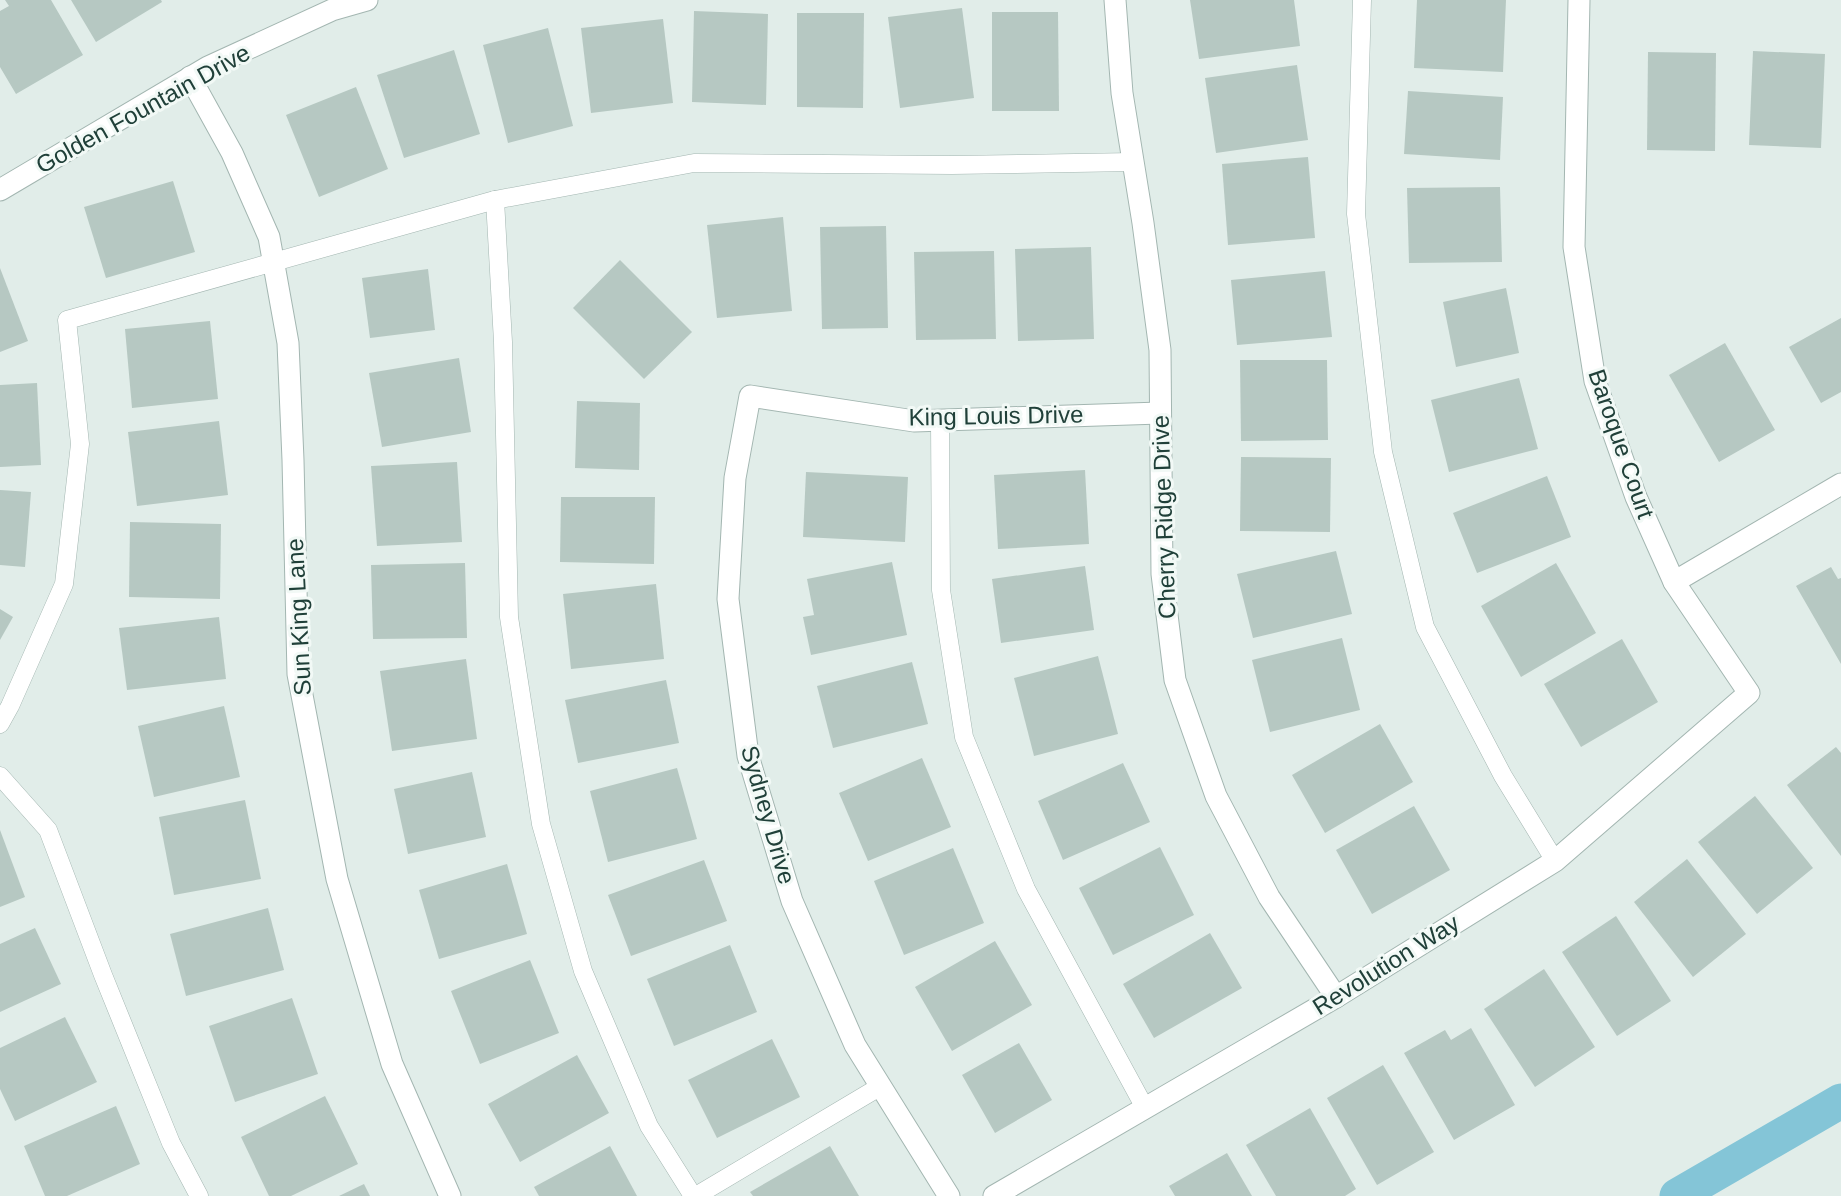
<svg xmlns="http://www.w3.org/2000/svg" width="1841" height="1196" font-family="Arial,sans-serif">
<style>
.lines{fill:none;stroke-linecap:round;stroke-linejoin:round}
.canal{stroke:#84c5d7;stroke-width:35}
.building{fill:#b6c8c2}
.lane-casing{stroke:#a3b6b1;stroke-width:19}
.street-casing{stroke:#a3b6b1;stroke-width:23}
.lane{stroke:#fff;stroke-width:18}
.street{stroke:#fff;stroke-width:21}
.labels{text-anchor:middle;stroke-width:6;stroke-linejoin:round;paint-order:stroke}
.street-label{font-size:24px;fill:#204039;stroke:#f2f9f6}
</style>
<rect width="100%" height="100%" fill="#e1ede9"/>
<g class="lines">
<polyline class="canal" points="1677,1196 1841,1101"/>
</g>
<g class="building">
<polygon points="5,0 51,0 83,55 16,94 0,67 0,11 9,6"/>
<polygon points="71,0 161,0 162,2 96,42"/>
<polygon points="1190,0 1294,0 1300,46 1199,59"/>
<polygon points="1417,0 1506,0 1503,72 1414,68"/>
<polygon points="962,8 974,98 900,108 888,17"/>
<polygon points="694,11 768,14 766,105 692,102"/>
<polygon points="992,12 1058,12 1059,111 992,111"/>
<polygon points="797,13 864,13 863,108 797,107"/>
<polygon points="663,19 673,103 591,113 581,28"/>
<polygon points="548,28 573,126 508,143 483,45"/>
<polygon points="454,50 480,134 404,158 377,75"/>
<polygon points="1753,51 1825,54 1821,148 1749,145"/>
<polygon points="1648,52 1716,53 1715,151 1647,150"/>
<polygon points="1297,65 1308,140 1216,153 1205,78"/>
<polygon points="356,87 388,169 319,197 286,115"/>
<polygon points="1408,91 1503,97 1500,160 1404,154"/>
<polygon points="1308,157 1315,238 1228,245 1222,164"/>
<polygon points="173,181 195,252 106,278 84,207"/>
<polygon points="1500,187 1502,262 1409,263 1407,188"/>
<polygon points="783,217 792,311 717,318 707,225"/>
<polygon points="886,226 888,328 822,329 820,227"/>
<polygon points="1091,247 1094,339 1018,341 1015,249"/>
<polygon points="994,251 996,339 916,340 914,252"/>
<polygon points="620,260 692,332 644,379 573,308"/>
<polygon points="0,268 28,341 0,352"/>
<polygon points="428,269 435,330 370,338 362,278"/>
<polygon points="1325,271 1332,337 1237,345 1231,280"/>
<polygon points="1506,288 1519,353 1456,367 1443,302"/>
<polygon points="1841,318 1841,392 1821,403 1789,347"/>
<polygon points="210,321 218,399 132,408 125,329"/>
<polygon points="1725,343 1775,430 1719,462 1669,375"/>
<polygon points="459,358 471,432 382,447 369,373"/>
<polygon points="1240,360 1327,360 1328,440 1241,441"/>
<polygon points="1519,378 1538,449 1449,472 1431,400"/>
<polygon points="37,383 41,465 0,467 0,385"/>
<polygon points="577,401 640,403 639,470 575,468"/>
<polygon points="219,421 228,495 137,506 128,432"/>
<polygon points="1241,457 1331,458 1330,532 1240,531"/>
<polygon points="457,462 462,542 377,546 371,466"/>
<polygon points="1085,470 1089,544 998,549 994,475"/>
<polygon points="806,472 908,477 905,542 803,537"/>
<polygon points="1547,476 1571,537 1477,573 1453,513"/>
<polygon points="0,490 31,492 25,567 0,565"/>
<polygon points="561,497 655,497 654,564 560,562"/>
<polygon points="130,522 221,524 220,599 129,597"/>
<polygon points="1336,551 1352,614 1253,638 1237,574"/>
<polygon points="892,562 907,635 811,655 803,617 814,615 807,579"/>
<polygon points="465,563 467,638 373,639 371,565"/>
<polygon points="1556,563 1596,633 1521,677 1481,606"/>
<polygon points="1085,566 1094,630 1001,643 992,579"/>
<polygon points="1831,567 1838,579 1841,578 1841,664 1796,586"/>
<polygon points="656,584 664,659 571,669 563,594"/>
<polygon points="0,609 13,617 0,640"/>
<polygon points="219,617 226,679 127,690 119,628"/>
<polygon points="1342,638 1360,710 1270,732 1252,660"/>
<polygon points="1622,639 1658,702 1581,747 1544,684"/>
<polygon points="1098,656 1118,734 1034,756 1014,678"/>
<polygon points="466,659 477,739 392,751 380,671"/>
<polygon points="912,662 928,724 833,748 817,686"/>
<polygon points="666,680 679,743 578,763 565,700"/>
<polygon points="224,706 240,777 154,797 138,726"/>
<polygon points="1380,724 1413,782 1325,833 1292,775"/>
<polygon points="1836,747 1841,753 1841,856 1787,785"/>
<polygon points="922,758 951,827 868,861 839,793"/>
<polygon points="1123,763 1150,822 1063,860 1038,801"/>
<polygon points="677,768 697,839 608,862 590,791"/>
<polygon points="472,772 486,837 408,854 394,789"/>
<polygon points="1755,796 1813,868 1757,914 1698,842"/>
<polygon points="245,800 261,879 174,895 159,817"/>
<polygon points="1414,806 1450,870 1372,914 1336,850"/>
<polygon points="0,830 25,897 0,907"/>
<polygon points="1160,847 1194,915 1113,955 1079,888"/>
<polygon points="953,848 984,923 904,955 874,881"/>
<polygon points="1687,859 1746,934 1693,977 1634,902"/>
<polygon points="704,860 727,921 631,956 608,895"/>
<polygon points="507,864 527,934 439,959 419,890"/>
<polygon points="268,908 284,970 186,996 170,934"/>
<polygon points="1616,916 1671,1001 1617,1036 1562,952"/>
<polygon points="35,928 61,984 0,1012 0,944"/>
<polygon points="1210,933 1242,988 1154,1038 1123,984"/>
<polygon points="995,941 1032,1005 952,1051 915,987"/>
<polygon points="730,945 757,1012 674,1046 647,979"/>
<polygon points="530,960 559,1033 480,1064 451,991"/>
<polygon points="1544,969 1595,1047 1535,1087 1484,1009"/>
<polygon points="292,998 318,1074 235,1102 209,1026"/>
<polygon points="65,1017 97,1082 15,1121 0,1089 0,1048"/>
<polygon points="1471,1028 1515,1105 1454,1140 1404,1053 1445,1030 1451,1040"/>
<polygon points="772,1039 800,1097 717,1138 688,1080"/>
<polygon points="1019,1043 1052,1100 995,1133 962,1075"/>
<polygon points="577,1055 609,1113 520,1162 488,1104"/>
<polygon points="1383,1065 1434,1152 1377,1185 1327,1098"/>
<polygon points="325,1096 358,1164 291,1196 269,1196 241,1137"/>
<polygon points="116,1106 140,1164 67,1196 45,1196 24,1146"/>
<polygon points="1310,1108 1356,1189 1345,1196 1276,1196 1246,1145"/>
<polygon points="610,1146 637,1196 539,1196 534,1187"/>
<polygon points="830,1146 859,1196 753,1196 750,1192"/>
<polygon points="1227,1153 1252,1196 1175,1196 1169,1186"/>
<polygon points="364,1184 370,1196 339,1196"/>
</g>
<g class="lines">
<defs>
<g id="lane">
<polyline points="1362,0 1356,214 1383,452 1425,627 1503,776 1555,861"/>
<polyline points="495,200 503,342 509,617 541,824 583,971 649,1126 693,1196"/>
<polyline points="940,420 941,590 964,737 1026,889 1145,1108"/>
<polyline points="0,724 10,706 64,584 80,444 67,320 495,200 694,163 952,165 1133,162"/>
<polyline points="0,776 48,830 103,975 171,1143 199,1196"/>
<polyline points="696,1196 881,1086"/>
</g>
<g id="street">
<polyline points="1115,0 1122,93 1143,223 1160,350 1162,574 1175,680 1216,796 1269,897 1336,997"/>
<polyline points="190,77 232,153 269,237 288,343 293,460 298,674 337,879 392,1064 450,1196"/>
<polyline points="0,190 208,67 332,10 367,0"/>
<polyline points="1674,582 1841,484"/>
<polyline points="949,1196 855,1045 792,901 748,756 728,599 735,478 750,396 914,421 1160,413"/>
<polyline points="994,1196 1336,997 1555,861 1749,693 1674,582 1636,497 1595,381 1574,247 1579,0"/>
</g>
</defs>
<use href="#lane" class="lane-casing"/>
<use href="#street" class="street-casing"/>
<use href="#lane" class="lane"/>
<use href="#street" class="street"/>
</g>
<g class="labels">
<g class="street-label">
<text transform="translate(143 109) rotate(-29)" y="8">Golden Fountain Drive</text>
<text transform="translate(996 416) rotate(-1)" y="8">King Louis Drive</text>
<text transform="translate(1621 444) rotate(71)" y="8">Baroque Court</text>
<text transform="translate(1164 517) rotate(-92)" y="8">Cherry Ridge Drive</text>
<text transform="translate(299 617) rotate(-93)" y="8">Sun King Lane</text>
<text transform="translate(768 815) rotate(74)" y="8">Sydney Drive</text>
<text transform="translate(1386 965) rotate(-32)" y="8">Revolution Way</text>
</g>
</g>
</svg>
